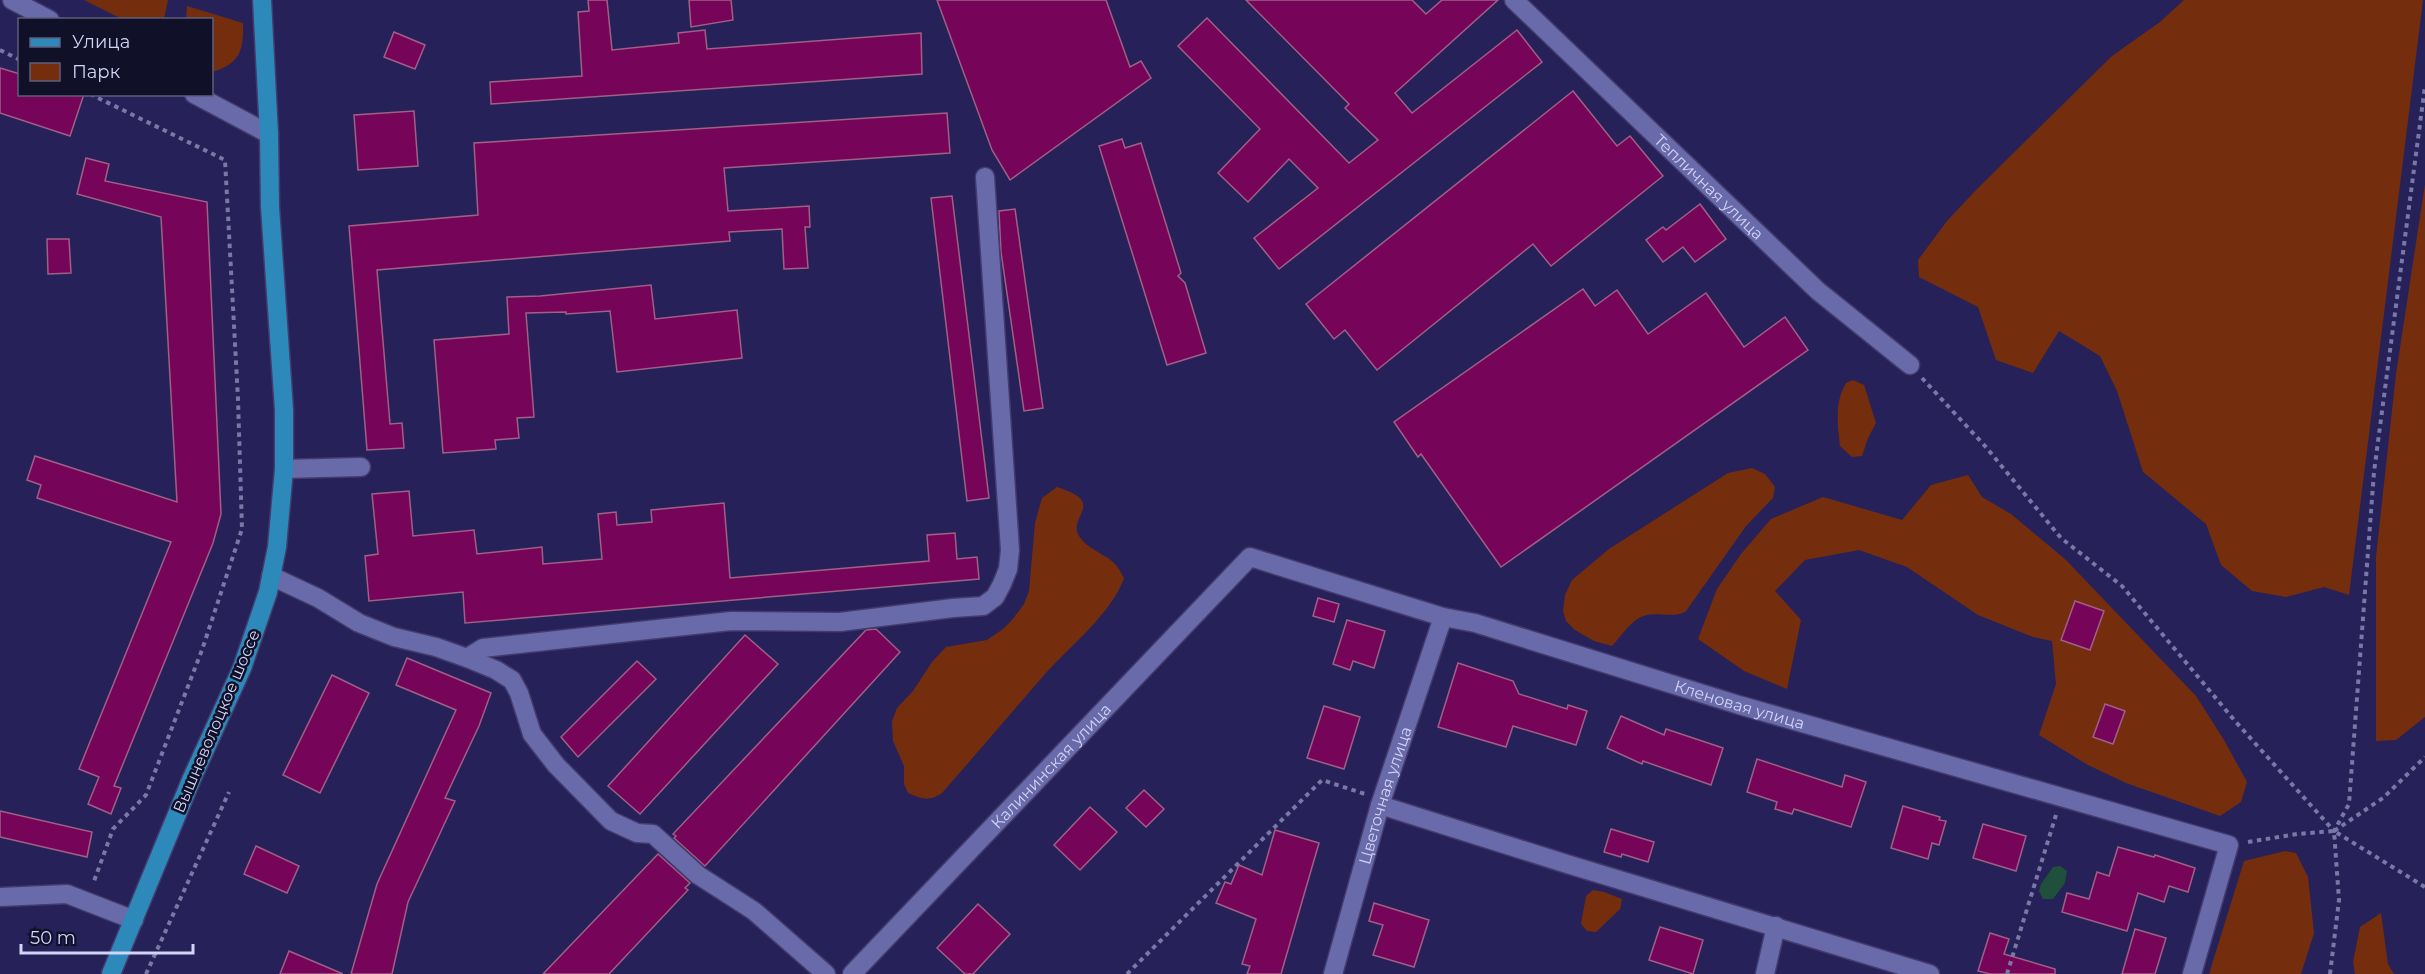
<svg xmlns="http://www.w3.org/2000/svg" width="2425" height="974" font-family="Montserrat,sans-serif">
<style>
.green{fill:#752e0d}
.water{fill:#1f503b}
.building{fill:#760459;stroke:#9f5f87;stroke-width:1.5}
.lines{fill:none;stroke-linecap:round;stroke-linejoin:round}
.minor-casing{stroke:#433b6d;stroke-width:21}
.major-casing{stroke:#433b6d;stroke-width:21}
.path{stroke:#7a78a6;stroke-width:4;stroke-dasharray:4.5 4.5;stroke-linecap:butt}
.minor{stroke:#696aa9;stroke-width:18}
.major{stroke:#2c89b9;stroke-width:18}
.labels{text-anchor:middle;stroke-width:5;stroke-linejoin:round;paint-order:stroke}
.street-label{font-size:16px;fill:#d1d3f7;stroke:#111029}
</style>
<rect width="100%" height="100%" fill="#262159"/>
<g class="green">
<polygon points="84,0 168,0 164,19 122,19"/>
<polygon points="2184,0 2423,0 2349,595 2324,587 2286,597 2252,591 2221,565 2206,524 2143,472 2117,391 2100,356 2059,331 2033,373 1996,360 1978,307 1919,277 1918,260 1947,221 1976,190 2112,56 2160,22"/>
<path d="M187,6L243,23C244,50 240,64 212,72V20L186,19Z"/>
<polygon points="2425,184 2425,717 2396,740 2376,741 2376,557 2396,374"/>
<path d="M1853,380L1864,385L1876,423L1868,438L1862,456L1852,457L1840,446C1838,423 1834,404 1846,383Z"/>
<path d="M1752,468L1765,474L1775,487L1773,498L1746,526L1686,611C1674,620 1653,609 1639,618C1629,624 1620,637 1612,646L1594,641L1575,630L1566,621L1563,611L1565,595L1572,580L1609,549L1728,473Z"/>
<polygon points="1968,475 1982,497 2011,514 2066,560 2196,696 2224,740 2247,782 2241,802 2220,816 2126,783 2088,765 2039,735 2056,684 2052,641 2033,637 1978,615 1907,567 1859,550 1805,560 1775,591 1801,620 1787,689 1744,671 1698,639 1717,589 1741,554 1771,519 1823,497 1902,520 1931,485"/>
<path d="M1057,487C1108,503 1067,516 1079,536C1087,549 1103,553 1113,562C1118,566 1121,573 1124,578C1112,613 1070,646 1045,674C1011,713 977,753 942,793C929,802 922,799 908,793L904,784V766L893,741L892,721L897,708L913,691L932,662L946,647L987,640L1003,629L1012,620L1024,604L1029,591L1035,523L1042,498Z"/>
<polygon points="2285,851 2296,853 2308,877 2314,933 2301,974 2209,974 2244,861"/>
<polygon points="1593,890 1604,892 1622,899 1620,909 1596,932 1587,931 1581,924 1586,896"/>
<polygon points="2381,913 2388,964 2394,974 2355,974 2353,962 2360,927"/>
</g>
<polygon class="water" points="2060,866 2067,871 2065,883 2053,899 2043,899 2039,891 2041,884 2053,867"/>
<g class="building">
<polygon points="588,0 607,0 612,50 679,43 678,33 705,30 707,49 921,33 922,74 491,104 490,82 582,76 578,12 589,11"/>
<polygon points="689,0 731,0 733,20 691,27"/>
<polygon points="937,0 1106,0 1130,67 1141,61 1151,78 1010,180 992,150"/>
<polygon points="1246,0 1412,0 1426,14 1442,0 1498,0 1395,93 1412,113 1517,30 1542,62 1279,269 1254,238 1318,188 1289,159 1248,202 1218,173 1260,129 1178,46 1207,18 1349,163 1378,140 1345,108 1349,104"/>
<polygon points="394,32 425,45 415,69 384,57"/>
<polygon points="0,68 20,74 20,94 84,94 70,136 0,113"/>
<polygon points="1573,91 1617,146 1630,136 1663,176 1551,266 1533,244 1377,370 1345,330 1334,339 1306,304"/>
<polygon points="414,111 418,166 358,170 354,115"/>
<polygon points="947,113 950,153 724,168 728,211 809,206 810,227 805,227 808,268 784,269 782,229 729,232 730,241 377,270 390,424 402,423 404,448 367,450 349,226 478,215 474,143"/>
<polygon points="1122,139 1125,148 1141,143 1181,273 1178,276 1185,283 1206,353 1167,365 1099,146"/>
<polygon points="86,158 109,164 105,181 207,202 221,514 213,543 114,786 121,788 111,814 88,804 99,777 79,769 171,542 37,498 41,485 27,480 35,456 177,502 161,217 77,194"/>
<polygon points="952,196 989,498 967,501 931,198"/>
<polygon points="1700,204 1726,239 1695,262 1683,247 1663,262 1646,240 1663,227 1666,230"/>
<polygon points="1015,209 1043,408 1024,411 1001,252 999,211"/>
<polygon points="47,239 69,239 71,273 48,274"/>
<polygon points="651,285 655,319 737,310 742,358 617,372 610,311 566,314 566,312 526,313 534,417 517,418 519,438 495,440 496,449 443,453 434,340 509,334 507,297 540,296"/>
<polygon points="1583,289 1595,306 1617,290 1648,334 1706,293 1744,347 1785,317 1808,350 1501,567 1421,454 1418,457 1394,422"/>
<polygon points="409,491 413,536 474,530 477,554 542,547 543,564 602,559 598,514 616,512 617,525 652,522 651,510 724,503 730,578 929,561 927,535 955,533 957,559 977,557 979,579 465,623 463,592 369,601 365,556 378,554 372,494"/>
<polygon points="1318,598 1339,604 1334,622 1313,616"/>
<polygon points="2075,601 2104,611 2090,650 2061,640"/>
<polygon points="1347,620 1385,631 1374,668 1353,661 1350,670 1333,664"/>
<polygon points="876,629 900,652 705,866 674,838 676,836 673,834 866,630"/>
<polygon points="745,635 778,664 640,814 608,786"/>
<polygon points="407,658 491,693 479,726 445,798 455,801 408,902 392,974 351,974 377,884 456,710 396,685"/>
<polygon points="637,661 656,679 578,757 561,737"/>
<polygon points="1458,663 1513,681 1519,694 1567,709 1568,705 1587,711 1576,745 1513,726 1506,747 1438,727"/>
<polygon points="332,675 369,693 320,793 283,775"/>
<polygon points="2105,704 2125,711 2113,744 2093,737"/>
<polygon points="1324,706 1360,717 1344,769 1307,758"/>
<polygon points="1621,716 1664,735 1666,729 1723,748 1711,785 1643,761 1642,764 1607,748"/>
<polygon points="1757,759 1842,787 1845,775 1866,782 1851,827 1794,809 1792,814 1775,809 1777,802 1747,792"/>
<polygon points="1144,790 1164,809 1146,827 1126,808"/>
<polygon points="1903,806 1940,817 1939,820 1946,821 1939,845 1932,843 1928,859 1891,848"/>
<polygon points="1090,807 1117,832 1080,870 1054,845"/>
<polygon points="0,811 92,832 87,857 0,837"/>
<polygon points="1983,824 2026,836 2016,871 1973,858"/>
<polygon points="1611,829 1654,842 1648,862 1622,854 1621,857 1604,852"/>
<polygon points="1275,830 1319,843 1281,974 1247,974 1250,966 1242,964 1256,919 1216,903 1225,882 1231,884 1239,865 1262,875"/>
<polygon points="256,846 299,866 287,893 244,874"/>
<polygon points="2118,847 2154,857 2155,855 2195,868 2188,892 2169,886 2164,902 2138,893 2127,931 2062,912 2067,893 2089,899 2097,872 2109,876"/>
<polygon points="658,854 690,883 685,888 688,890 609,974 543,974"/>
<polygon points="1374,903 1429,920 1414,967 1373,955 1383,925 1369,921"/>
<polygon points="978,904 1010,934 973,974 965,974 937,948"/>
<polygon points="1660,927 1703,940 1693,974 1649,960"/>
<polygon points="2135,929 2166,938 2155,974 2122,974"/>
<polygon points="1990,933 2009,939 2004,954 2055,969 2055,974 1990,974 1978,971"/>
<polygon points="289,951 343,974 280,974"/>
</g>
<g class="lines">
<defs>
<g id="minor">
<polyline points="12,0 50,20"/>
<path id="s1" d="M1514,0L1818,291L1910,365"/>
<polyline points="194,94 269,134"/>
<polyline points="284,469 361,467"/>
<polyline points="271,576 318,598 359,623 394,637 436,647 467,658 496,670 512,680 519,693 532,734 556,765 611,821 637,833 653,834 698,875 754,911 826,974"/>
<polyline points="467,658 483,648 731,621 840,622 953,608 983,606 995,597 1002,584 1008,569 1010,550 985,177"/>
<polyline points="1380,805 1567,864 1930,974"/>
<polyline points="0,897 67,894 134,920"/>
<path id="s2" d="M852,974L1250,557L1443,617L1475,623L1739,705L2229,845L2192,974"/>
<path id="s3" d="M1333,974L1380,805L1443,617"/>
<polyline points="1765,974 1776,926"/>
</g>
<polyline id="major" points="111,974 192,778 242,668 268,592 277,547 284,469 284,410 270,207 269,134 262,0"/>
</defs>
<use href="#minor" class="minor-casing"/>
<use href="#major" class="major-casing"/>
<g class="path">
<polyline points="0,50 20,60"/>
<polyline points="90,94 225,160 238,399 242,529 202,650 146,795 113,829 93,884"/>
<polyline points="1922,378 1985,446 2061,538 2122,586 2235,721 2334,831 2349,804 2374,472 2425,86"/>
<polyline points="2248,842 2297,834 2334,831 2425,887"/>
<polyline points="146,974 229,792"/>
<polyline points="1127,974 1322,780 1365,794"/>
<polyline points="2007,974 2056,815"/>
<polyline points="2330,974 2339,900 2334,831 2383,798 2425,757"/>
</g>
<use href="#minor" class="minor"/>
<use href="#major" class="major"/>
</g>
<g class="labels">
<g class="street-label">
<text dy="6" stroke="none"><textPath href="#s1" startOffset="270">Тепличная улица</textPath></text>
<text dy="6" stroke="none"><textPath href="#s2" startOffset="1088">Кленовая улица</textPath></text>
<text transform="translate(216 721) rotate(-67)" y="6">Вышневолоцкое шоссе</text>
<text dy="6" stroke="none"><textPath href="#s2" startOffset="288">Калининская улица</textPath></text>
<text dy="6" stroke="none"><textPath href="#s3" startOffset="186">Цветочная улица</textPath></text>
</g>
</g>
<rect x="18" y="18" width="195" height="78" fill="#111029" stroke="#5e5e7b" stroke-width="1.5"/>
<rect x="30" y="38" width="30" height="9" fill="#2c89b9" stroke="#5e5e7b" stroke-width="1.5"/>
<text x="72" y="48" font-size="18" fill="#d1d3f7">Улица</text>
<rect x="30" y="63" width="30" height="18" fill="#752e0d" stroke="#5e5e7b" stroke-width="1.5"/>
<text x="72" y="78" font-size="18" fill="#d1d3f7">Парк</text>
<path d="M21 944v9h172v-9" fill="none" stroke="#d1d3f7" stroke-width="3"/>
<text x="30" y="944" font-size="18" fill="#d1d3f7" stroke="#111029" stroke-width="4.5" paint-order="stroke">50 m</text>
</svg>
